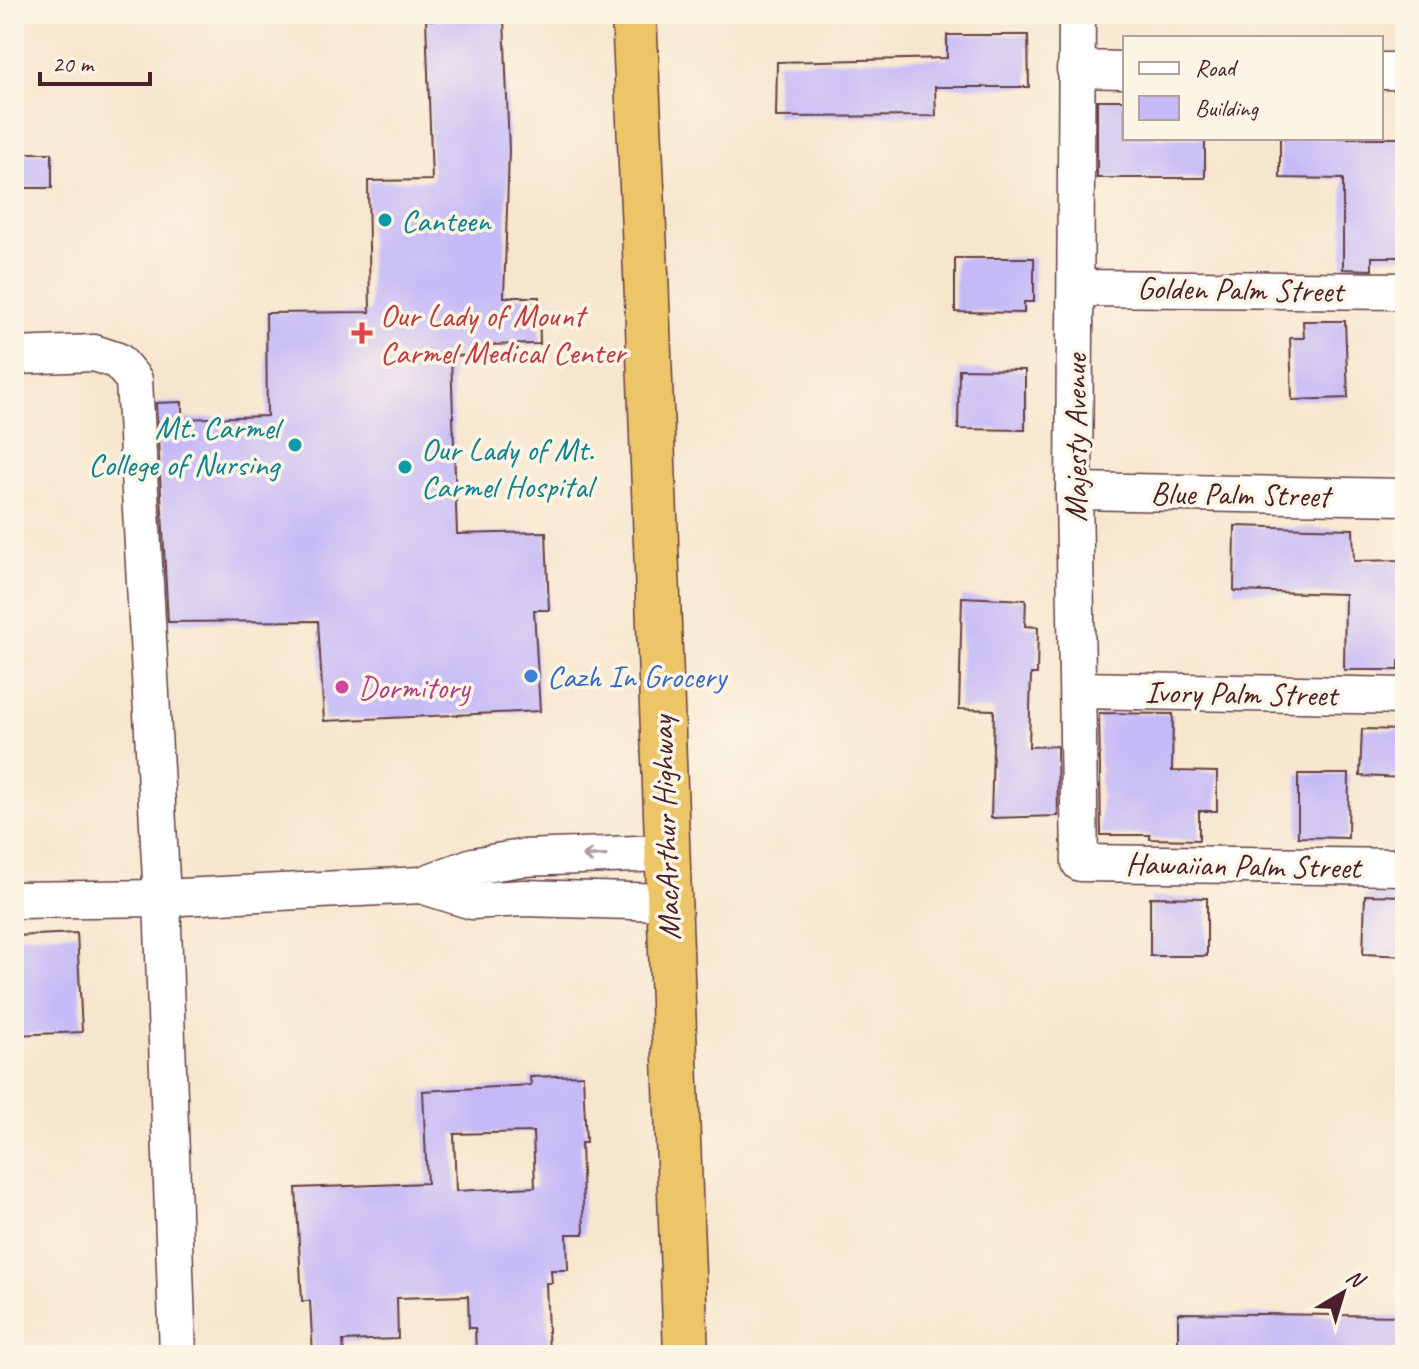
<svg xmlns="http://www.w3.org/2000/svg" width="1419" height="1369" font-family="Caveat,sans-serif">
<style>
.building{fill:#c5b9f7;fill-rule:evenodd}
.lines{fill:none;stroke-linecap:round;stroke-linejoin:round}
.minor-casing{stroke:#643d43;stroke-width:39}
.highway-casing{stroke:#643d43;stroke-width:47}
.minor{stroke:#fff;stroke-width:36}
.highway{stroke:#edc569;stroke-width:44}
.oneway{stroke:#ae9aa0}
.culture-dot{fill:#0f9aa8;stroke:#fcf5e5;stroke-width:3}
.health-dot{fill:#e0444e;stroke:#fcf5e5;stroke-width:3}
.shop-dot{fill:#3f7fe0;stroke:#fcf5e5;stroke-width:3}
.hotel-dot{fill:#d1479c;stroke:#fcf5e5;stroke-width:3}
.labels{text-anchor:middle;stroke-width:7;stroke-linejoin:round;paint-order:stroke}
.culture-label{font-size:32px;fill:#0d838f;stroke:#fcf5e5;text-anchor:start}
.street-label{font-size:32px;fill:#4a1f2b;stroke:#fcf5e5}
.health-label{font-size:32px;fill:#be3a42;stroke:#fcf5e5;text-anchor:start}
.shop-label{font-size:32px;fill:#366cbe;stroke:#fcf5e5;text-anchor:start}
.hotel-label{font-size:32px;fill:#b23c85;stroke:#fcf5e5;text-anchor:start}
</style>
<rect width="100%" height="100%" fill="#fcf5e5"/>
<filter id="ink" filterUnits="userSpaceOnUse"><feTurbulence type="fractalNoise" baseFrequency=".0125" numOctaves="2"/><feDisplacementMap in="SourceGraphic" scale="16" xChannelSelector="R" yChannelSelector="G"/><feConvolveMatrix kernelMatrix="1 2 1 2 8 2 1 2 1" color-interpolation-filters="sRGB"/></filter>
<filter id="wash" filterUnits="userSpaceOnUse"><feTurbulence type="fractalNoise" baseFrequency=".006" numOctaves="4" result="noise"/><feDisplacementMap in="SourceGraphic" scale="32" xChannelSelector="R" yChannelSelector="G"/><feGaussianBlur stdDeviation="1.8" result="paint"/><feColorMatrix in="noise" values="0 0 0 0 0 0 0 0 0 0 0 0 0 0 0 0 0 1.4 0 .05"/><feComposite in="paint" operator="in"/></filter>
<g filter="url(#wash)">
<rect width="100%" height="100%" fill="#f7e6ce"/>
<g id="blocks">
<g class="building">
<polygon points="504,17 509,151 504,297 539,297 540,344 483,345 484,355 451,356 457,534 546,532 549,610 534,610 540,711 324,721 318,621 168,622 156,403 182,402 182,419 267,416 266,313 370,312 368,181 432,180 426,20"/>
<polygon points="947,35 1028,35 1029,87 935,87 936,116 776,117 777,62 947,58"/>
<polygon points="1097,100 1125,100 1125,138 1205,138 1205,178 1097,178"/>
<polygon points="1280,138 1405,138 1405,257 1372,257 1372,270 1343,269 1343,179 1280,178"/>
<polygon points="24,153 52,153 52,188 23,188"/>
<polygon points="955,258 1034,258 1034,302 1024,302 1024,313 955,312"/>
<polygon points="1303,321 1345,321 1348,398 1292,400 1290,338 1304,338"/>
<polygon points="959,369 1025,370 1025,430 958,429"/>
<polygon points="1235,526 1353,529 1354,561 1405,560 1405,661 1399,661 1399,670 1344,670 1345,594 1234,591"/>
<polygon points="962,597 1026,600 1025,626 1038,627 1037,674 1031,674 1029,747 1057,746 1058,816 991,818 994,710 959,709"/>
<polygon points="1099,713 1173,714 1172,771 1217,772 1217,811 1199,811 1199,840 1150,839 1150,835 1101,835"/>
<polygon points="1362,729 1405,730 1405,778 1360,776"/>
<polygon points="1298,774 1349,774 1348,838 1298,837"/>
<polygon points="1365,895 1405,896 1405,956 1363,954"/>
<polygon points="1150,897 1207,898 1207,956 1150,956"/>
<polygon points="77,933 82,1032 14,1035 14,936"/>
<path d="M583,1075L586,1143H581L584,1234H567L568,1270H551L552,1283H546L549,1355H476L475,1328H469L468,1296L397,1298L398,1339L343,1341L344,1355H313L310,1301H302L296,1188L427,1183L423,1091L531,1085L530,1077ZM533,1132L535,1187L456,1191L454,1134Z"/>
<polygon points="1178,1313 1405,1316 1405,1355 1178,1355"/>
</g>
</g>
</g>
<g filter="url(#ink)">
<use href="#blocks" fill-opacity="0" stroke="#643d43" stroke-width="2"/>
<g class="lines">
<defs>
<g id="minor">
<polyline points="1077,14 1074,491 1080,863 1405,867"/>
<polyline points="1075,69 1125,70"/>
<polyline points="1381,71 1405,71"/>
<polyline points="1076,288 1405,291"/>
<polyline points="14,356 94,353 118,361 134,380 162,898 178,1355"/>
<polyline points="1074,491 1405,497"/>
<polyline points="1078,690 1405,696"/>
<polyline points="421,885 472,901 523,898 668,902"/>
<polyline points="14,900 162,898 421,885 473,866 521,858 666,853"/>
</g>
<polyline id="highway" points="634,14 646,273 686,1355"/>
</defs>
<use href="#minor" class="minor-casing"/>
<use href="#highway" class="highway-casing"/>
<use href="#minor" class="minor"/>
<use href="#highway" class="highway"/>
</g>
<defs><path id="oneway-shaft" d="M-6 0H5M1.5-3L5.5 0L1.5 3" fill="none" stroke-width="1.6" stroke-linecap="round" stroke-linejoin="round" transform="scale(2)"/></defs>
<use class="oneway" href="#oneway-shaft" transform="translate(594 856) rotate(178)"/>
</g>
<g class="culture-dot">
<circle cx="385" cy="220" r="8"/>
<circle cx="295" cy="445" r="8"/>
<circle cx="405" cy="467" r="8"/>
</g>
<path class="health-dot" d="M358 321h8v8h8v8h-8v8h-8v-8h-8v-8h8z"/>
<circle class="shop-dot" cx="531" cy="676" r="8"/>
<circle class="hotel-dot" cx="342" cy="687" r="8"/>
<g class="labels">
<g class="culture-label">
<text x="401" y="231">Canteen</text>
<text x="279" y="438" text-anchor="end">Mt. Carmel<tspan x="279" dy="37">College of Nursing</tspan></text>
<text x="421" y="460">Our Lady of Mt.<tspan x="421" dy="37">Carmel Hospital</tspan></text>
</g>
<g class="street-label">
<text transform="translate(1240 289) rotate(1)" y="11">Golden Palm Street</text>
<text transform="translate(1075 438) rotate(-90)" y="11">Majesty Avenue</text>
<text transform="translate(1240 494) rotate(1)" y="11">Blue Palm Street</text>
<text transform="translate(1241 693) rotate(1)" y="11">Ivory Palm Street</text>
<text transform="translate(665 828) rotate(-92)" y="11">MacArthur Highway</text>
<text transform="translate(1243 865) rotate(1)" y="11">Hawaiian Palm Street</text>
</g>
<g class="health-label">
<text x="380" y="326">Our Lady of Mount<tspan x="380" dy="37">Carmel Medical Center</tspan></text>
</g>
<g class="shop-label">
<text x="547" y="687">Cazh In Grocery</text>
</g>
<g class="hotel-label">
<text x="358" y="698">Dormitory</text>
</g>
</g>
<rect width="1419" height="1369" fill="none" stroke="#fcf5e5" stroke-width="48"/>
<rect x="1123" y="36" width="260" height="104" fill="#fcf5e5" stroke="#b59f9b" stroke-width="2"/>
<rect x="1139" y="62" width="40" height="12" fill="#ffffff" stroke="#b59f9b" stroke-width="2"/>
<text x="1195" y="76" font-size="24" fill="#4a1f2b">Road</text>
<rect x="1139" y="96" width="40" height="24" fill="#c5b9f7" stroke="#b59f9b" stroke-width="2"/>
<text x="1195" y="116" font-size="24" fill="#4a1f2b">Building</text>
<g transform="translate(1343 1293) rotate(38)" stroke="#fcf5e5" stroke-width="6" paint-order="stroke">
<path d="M0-6L14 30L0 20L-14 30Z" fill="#4a1f2b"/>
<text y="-12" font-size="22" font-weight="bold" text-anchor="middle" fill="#4a1f2b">N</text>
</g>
<path d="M40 72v12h110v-12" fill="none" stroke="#4a1f2b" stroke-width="4"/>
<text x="52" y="72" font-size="24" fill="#4a1f2b" stroke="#fcf5e5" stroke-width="6" paint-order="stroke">20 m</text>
</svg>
